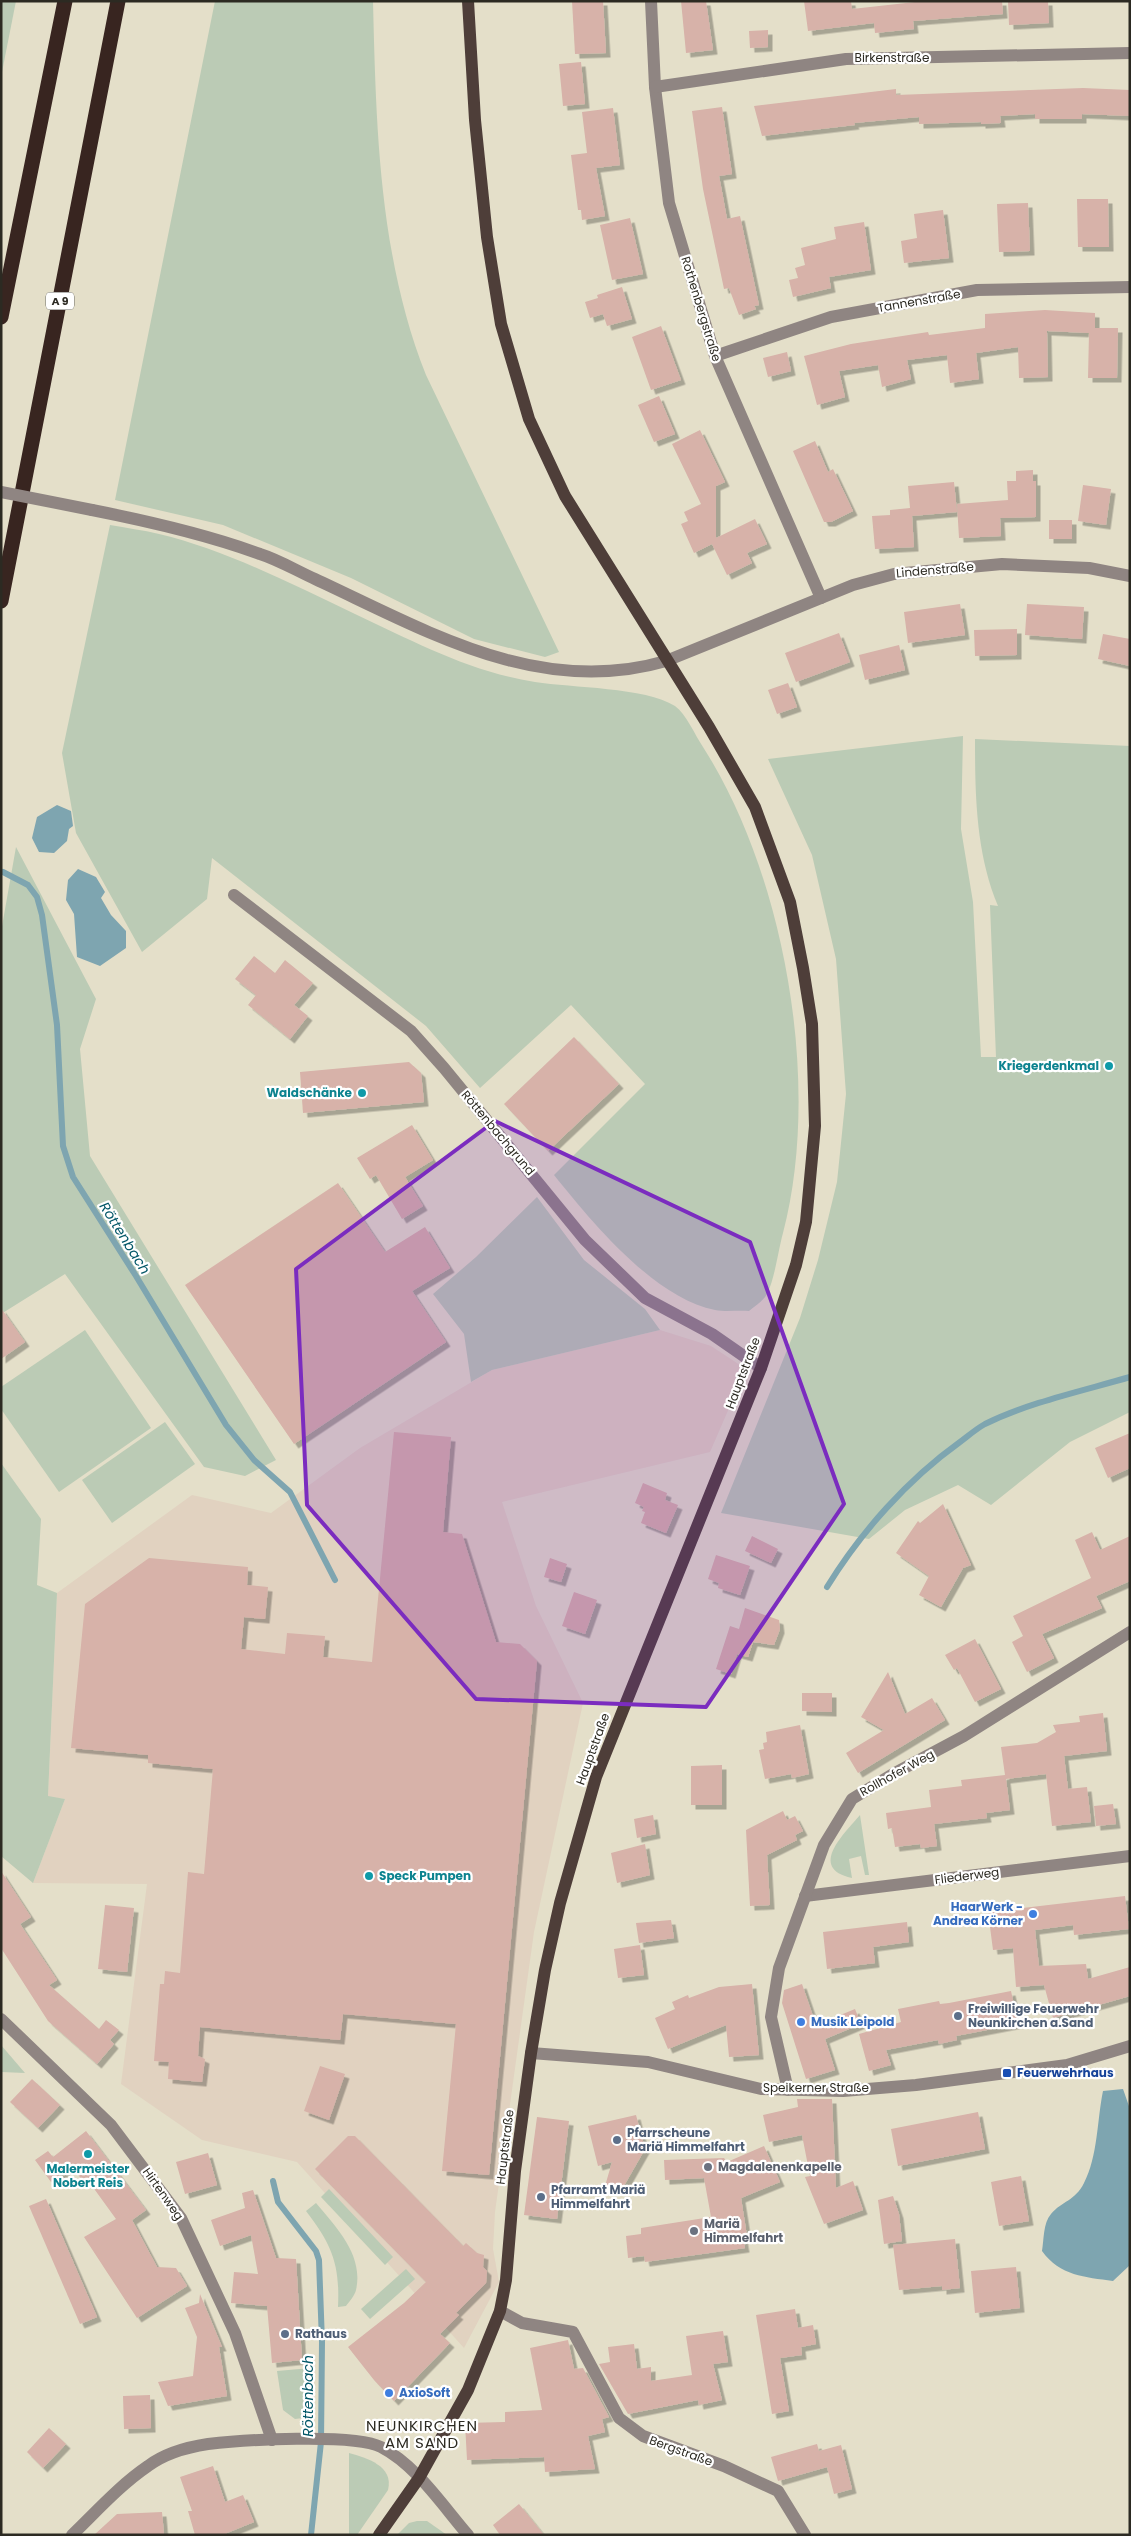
<svg xmlns="http://www.w3.org/2000/svg" width="1131" height="2536" font-family="Poppins,sans-serif">
<style>
.industrial{fill:#e1d2c0}
.green{fill:#bbcbb5}
.water{fill:#7ea5b0}
.lines{fill:none;stroke-linecap:round;stroke-linejoin:round}
.stream{stroke:#7ea5b0;stroke-width:6}
.building{fill:#d7b2a9;filter:url(#shadow)}
.minor{stroke:#8f8582;stroke-width:12}
.major{stroke:#4e3e39;stroke-width:12}
.highway{stroke:#382520;stroke-width:15}
.minor-bridge{stroke:#8f8582;stroke-width:12}
.marked{fill:#7b2cbf;fill-opacity:0.2;stroke:#7b2cbf;stroke-width:4;stroke-linejoin:round}
.culture-dot{fill:#0f9aa8;stroke:#fff;stroke-width:2}
.shop-dot{fill:#3f7fe0;stroke:#fff;stroke-width:2}
.service-dot{fill:#5c6f8a;stroke:#fff;stroke-width:2}
.transit-dot{fill:#1a4fb4;stroke:#fff;stroke-width:2}
.worship-dot{fill:#6b7280;stroke:#fff;stroke-width:2}
.labels{text-anchor:middle;stroke-width:4.5;stroke-linejoin:round;paint-order:stroke}
.shield{fill:#fff;stroke:#6b6a64;stroke-width:1}
.shield-label{font-size:11px;font-weight:bold;fill:#2c2a22}
.street-label{font-size:12px;fill:#2c2a22;stroke:#fff}
.culture-label{font-size:12px;font-weight:bold;fill:#0d838f;stroke:#fff;text-anchor:end}
.shop-label{font-size:12px;font-weight:bold;fill:#366cbe;stroke:#fff;text-anchor:start}
.service-label{font-size:12px;font-weight:bold;fill:#4e5e75;stroke:#fff;text-anchor:start}
.transit-label{font-size:12px;font-weight:bold;fill:#164399;stroke:#fff;text-anchor:start}
.worship-label{font-size:12px;font-weight:bold;fill:#5b616d;stroke:#fff;text-anchor:start}
.water-label{font-size:14px;font-style:italic;fill:#005667;stroke:#fff}
.quarter-label{font-size:15px;letter-spacing:1px;fill:#2c2a22;stroke:#fff}
</style>
<defs>
<filter id="shadow"><feDropShadow dx="4.5" dy="4.5" stdDeviation="0" flood-color="#0004"/></filter>
</defs>
<rect width="100%" height="100%" fill="#e4dfc9"/>
<polygon class="industrial" points="660,1330 711,1346 746,1369 710,1452 502,1502 536,1606 583,1703 534,1932 495,2212 493,2249 499,2282 464,2348 297,2162 202,2140 121,2084 147,1884 33,1883 65,1799 48,1797 57,1593 192,1495 271,1513 360,1448 492,1370"/>
<g class="green">
<polygon points="1,1 16,1 1,77"/>
<path d="M215,1H373C376,126 379,257 426,375L559,652L545,657L474,639L351,578L223,525L115,500Z"/>
<path d="M110,525C126,528 143,530 159,534C226,550 292,584 355,614C413,641 470,672 535,682C572,688 645,687 675,706C686,714 695,735 703,747C785,875 822,1085 783,1233C778,1251 775,1278 767,1294C764,1300 755,1306 749,1311C738,1310 726,1312 715,1310C654,1298 591,1221 554,1175L645,1084L571,1005L480,1088L426,1026L212,858L207,899L142,952L76,833L62,753Z"/>
<path d="M963,736L961,829L973,902L981,1057H996L990,905L998,906C976,853 975,796 975,739L1130,746V1412L1070,1442L991,1505L958,1485L905,1510L869,1539L721,1513L800,1318L818,1260L837,1182L846,1094L836,959L812,855L768,759Z"/>
<polygon points="16,847 96,999 80,1049 90,1156 276,1460 245,1476 204,1467 65,1274 1,1314 1,932"/>
<polygon points="537,1197 584,1260 645,1309 660,1330 492,1370 471,1382 464,1334 433,1294 476,1257"/>
<polygon points="85,1330 151,1428 59,1492 1,1409 1,1387"/>
<polygon points="165,1422 195,1464 112,1523 82,1480"/>
<polygon points="1,1463 41,1519 37,1585 57,1593 48,1796 65,1799 33,1883 1,1856"/>
<path d="M860,1815L869,1875H865L861,1856L849,1859L852,1878C807,1868 845,1833 860,1815Z"/>
<polygon points="1,2045 25,2073 1,2072"/>
<polygon points="329,2189 393,2257 385,2265 321,2197"/>
<path d="M316,2203C336,2227 364,2255 356,2290C355,2295 349,2302 346,2306L338,2307C340,2264 332,2245 306,2211Z"/>
<polygon points="406,2269 415,2279 370,2319 361,2309"/>
<polygon points="311,2368 311,2409 303,2418 295,2419 283,2410 277,2371"/>
<path d="M349,2453C367,2458 394,2466 388,2490L357,2535H349Z"/>
<polygon points="417,2521 427,2521 447,2535 397,2535 409,2523"/>
</g>
<g class="water">
<polygon points="57,805 71,811 73,826 69,829 67,841 54,853 39,852 32,838 37,817"/>
<polygon points="78,869 96,877 105,892 101,898 111,915 126,931 126,948 100,966 77,957 74,914 66,900 68,880"/>
<path d="M1123,2089L1130,2109V2265L1113,2281C1085,2277 1060,2276 1042,2251C1044,2240 1043,2223 1051,2214C1062,2201 1075,2201 1084,2183C1098,2156 1097,2120 1103,2091Z"/>
</g>
<g class="lines">
<g class="stream">
<polyline points="3,872 28,885 37,897 42,915 57,1025 63,1146 73,1177 136,1276 226,1425 254,1460 290,1492 335,1580"/>
<path d="M827,1587C861,1532 907,1480 960,1442C968,1436 976,1429 985,1424C1030,1402 1082,1391 1130,1377"/>
<polyline points="273,2181 278,2202 316,2251 319,2260 322,2342 321,2442 311,2535"/>
</g>
</g>
<g class="building">
<polygon points="572,1 603,1 606,53 575,54"/>
<polygon points="681,1 706,1 713,50 686,53"/>
<polygon points="804,1 851,1 852,9 915,2 1002,1 1003,14 913,21 914,29 875,33 874,23 808,31"/>
<polygon points="1008,1 1048,1 1049,23 1009,25"/>
<polygon points="768,30 768,47 750,48 749,31"/>
<polygon points="581,62 585,104 563,106 559,64"/>
<polygon points="1083,88 1130,90 1130,116 1082,114 1082,119 1035,119 1035,114 1000,116 1001,123 981,124 981,122 919,124 919,117 854,123 855,125 762,136 754,106 896,89 896,95"/>
<polygon points="722,107 732,174 719,176 723,197 727,219 740,216 759,305 754,306 756,309 739,315 729,288 724,289 703,189 692,111"/>
<polygon points="613,108 620,165 596,168 605,216 582,220 581,210 578,210 571,155 587,153 582,112"/>
<polygon points="1077,199 1108,199 1109,247 1078,247"/>
<polygon points="1028,203 1030,251 999,252 997,204"/>
<polygon points="943,210 949,258 904,263 901,241 917,238 914,214"/>
<polygon points="630,218 643,274 612,280 600,225"/>
<polygon points="864,222 871,270 829,277 831,288 793,297 789,280 798,278 795,268 805,265 801,248 836,239 834,227"/>
<polygon points="622,287 632,319 607,326 603,314 590,318 585,302 598,298 597,295"/>
<polygon points="1045,310 1095,313 1095,328 1118,328 1117,378 1088,378 1089,333 1047,331 1048,377 1019,378 1018,347 976,353 979,379 950,383 947,355 907,360 911,379 882,387 878,365 839,371 845,397 817,405 804,356 851,344 928,332 929,335 985,328 985,314"/>
<polygon points="661,326 681,380 651,390 632,337"/>
<polygon points="787,352 791,371 768,377 763,358"/>
<polygon points="659,396 675,434 654,442 638,405"/>
<polygon points="700,430 725,482 716,486 716,538 755,519 767,544 747,553 752,563 727,575 712,544 694,553 681,524 688,521 684,512 701,504 672,444"/>
<polygon points="815,441 828,472 833,469 853,511 831,522 824,522 793,451"/>
<polygon points="1033,470 1033,481 1036,481 1036,517 1000,518 1001,536 959,538 957,504 1008,500 1007,481 1016,481 1016,471"/>
<polygon points="954,482 957,512 912,516 914,547 875,549 872,516 890,515 890,510 910,508 908,486"/>
<polygon points="1083,485 1111,489 1106,525 1078,521"/>
<rect x="1049" y="520" width="23" height="19"/>
<polygon points="960,604 965,635 908,643 904,612"/>
<polygon points="1027,604 1084,607 1082,639 1025,635"/>
<polygon points="1017,629 1017,655 975,656 974,630"/>
<polygon points="839,633 850,662 796,682 785,653"/>
<polygon points="1103,634 1130,639 1130,666 1098,659"/>
<polygon points="899,645 905,670 865,680 859,655"/>
<polygon points="788,683 797,707 777,714 768,690"/>
<polygon points="254,956 275,973 285,960 313,983 294,1005 308,1016 290,1039 248,1005 256,995 235,979"/>
<polygon points="574,1037 619,1084 548,1151 504,1104"/>
<polygon points="409,1062 421,1073 424,1102 303,1113 300,1072"/>
<polygon points="412,1125 433,1160 405,1177 423,1206 402,1219 376,1175 370,1179 357,1158"/>
<polygon points="338,1183 385,1252 425,1227 450,1268 412,1291 446,1342 294,1444 185,1285"/>
<polygon points="1,1308 25,1342 1,1359"/>
<polygon points="394,1432 451,1437 443,1532 462,1534 496,1642 520,1644 537,1661 489,2175 442,2171 456,2024 343,2014 340,2040 200,2027 198,2056 205,2059 202,2082 168,2079 169,2062 154,2061 160,1984 164,1984 165,1971 180,1973 188,1872 204,1874 213,1769 148,1763 148,1755 71,1748 85,1604 149,1558 248,1567 247,1585 268,1587 265,1619 244,1617 241,1649 285,1654 287,1633 325,1636 323,1657 372,1662"/>
<polygon points="1130,1433 1130,1468 1108,1478 1095,1448"/>
<polygon points="643,1483 667,1493 665,1500 678,1505 666,1533 641,1523 645,1512 642,1511 644,1507 635,1503"/>
<polygon points="943,1504 971,1565 963,1568 941,1607 919,1595 929,1576 896,1553 918,1521 920,1523"/>
<polygon points="1092,1532 1100,1550 1130,1536 1130,1581 1096,1596 1102,1608 1042,1634 1054,1658 1027,1672 1012,1642 1023,1636 1013,1616 1091,1578 1075,1540"/>
<polygon points="752,1536 778,1549 771,1563 745,1551"/>
<polygon points="716,1555 750,1566 740,1595 718,1588 719,1583 708,1579"/>
<polygon points="550,1558 567,1564 561,1582 544,1577"/>
<polygon points="574,1592 597,1600 585,1634 562,1626"/>
<polygon points="745,1608 779,1620 780,1629 774,1645 753,1642 748,1657 737,1654 731,1674 716,1669 730,1626 739,1629"/>
<polygon points="975,1639 1001,1689 975,1702 957,1668 954,1670 945,1655"/>
<polygon points="888,1672 905,1714 932,1698 945,1720 858,1773 846,1753 884,1730 861,1717"/>
<polygon points="802,1693 832,1693 832,1712 802,1711"/>
<polygon points="1103,1713 1107,1751 1064,1756 1068,1789 1087,1787 1091,1822 1052,1826 1046,1774 1006,1779 1010,1810 986,1813 987,1818 934,1824 937,1846 921,1848 920,1844 895,1847 892,1828 888,1829 886,1813 931,1807 929,1790 962,1786 961,1780 1005,1775 1001,1747 1037,1743 1056,1732 1053,1725 1080,1722 1079,1716"/>
<polygon points="800,1725 809,1774 792,1778 791,1774 765,1779 759,1750 764,1749 763,1743 767,1742 766,1732"/>
<polygon points="722,1765 722,1805 691,1805 691,1766"/>
<polygon points="1113,1804 1116,1824 1096,1826 1094,1806"/>
<polygon points="783,1811 787,1820 795,1816 803,1831 795,1835 797,1840 767,1855 770,1905 750,1906 746,1830"/>
<polygon points="653,1815 656,1834 637,1838 634,1819"/>
<polygon points="645,1844 650,1875 617,1883 611,1853"/>
<polygon points="1,1871 31,1917 20,1924 57,1980 49,1985 99,2029 106,2020 119,2030 110,2040 114,2044 97,2064 48,2021 1,1948"/>
<polygon points="1125,1896 1129,1929 1074,1935 1073,1925 1035,1930 1039,1966 1086,1964 1088,1979 1130,1967 1130,1996 1053,2018 1044,1985 1016,1987 1013,1948 993,1950 988,1912"/>
<polygon points="105,1905 134,1908 127,1972 98,1969"/>
<polygon points="671,1920 674,1938 639,1943 636,1923"/>
<polygon points="907,1922 909,1942 873,1947 875,1963 827,1969 823,1932"/>
<polygon points="640,1945 644,1975 618,1978 614,1949"/>
<polygon points="752,1984 759,2055 729,2057 726,2025 668,2049 655,2018 675,2009 672,2002 688,1995 689,1998 719,1987"/>
<polygon points="802,1984 816,2025 855,2009 861,2024 825,2039 835,2070 806,2079 782,2003 784,1990"/>
<polygon points="1011,1991 1018,2024 956,2036 957,2040 939,2044 938,2040 886,2050 891,2065 869,2071 859,2034 901,2022 898,2009 939,2001 940,2004 949,2003"/>
<polygon points="320,2066 345,2074 329,2120 304,2111"/>
<polygon points="32,2079 60,2105 38,2128 10,2102"/>
<polygon points="797,2099 832,2099 836,2188 853,2181 863,2210 824,2224 805,2177 810,2176 802,2135 769,2142 763,2115 798,2107"/>
<polygon points="978,2112 985,2149 898,2166 891,2129"/>
<polygon points="636,2115 645,2149 621,2191 605,2186 612,2162 598,2166 588,2126"/>
<polygon points="537,2117 569,2121 557,2219 524,2215"/>
<polygon points="86,2131 146,2210 132,2220 157,2267 176,2268 187,2286 137,2318 84,2237 116,2219 87,2179 84,2182 71,2166 51,2182 35,2160 48,2151 53,2157"/>
<polygon points="348,2136 355,2136 463,2246 466,2243 477,2253 484,2255 483,2267 487,2271 486,2283 456,2313 459,2315 440,2334 450,2343 394,2401 374,2380 348,2347 404,2303 426,2282 315,2169"/>
<polygon points="764,2146 780,2182 741,2198 747,2236 743,2237 745,2248 645,2262 644,2256 628,2258 626,2236 641,2234 641,2228 711,2217 704,2178 665,2180 664,2160 724,2158 727,2162"/>
<polygon points="208,2153 217,2185 185,2194 176,2162"/>
<polygon points="1021,2176 1029,2221 999,2226 991,2182"/>
<polygon points="253,2190 276,2258 296,2259 302,2360 272,2363 267,2306 231,2303 234,2272 258,2274 251,2235 220,2246 211,2220 245,2208 242,2193"/>
<polygon points="893,2196 899,2214 902,2241 884,2244 878,2200"/>
<polygon points="46,2199 97,2317 80,2324 29,2206"/>
<polygon points="955,2239 960,2288 942,2290 942,2286 899,2290 893,2245"/>
<polygon points="1016,2267 1020,2308 975,2313 971,2271"/>
<polygon points="200,2294 222,2347 219,2347 227,2396 168,2406 158,2382 193,2376 197,2337 185,2308 199,2303"/>
<polygon points="795,2309 798,2328 813,2325 816,2344 801,2347 802,2355 780,2358 789,2411 772,2414 756,2315"/>
<polygon points="723,2331 728,2362 713,2364 722,2400 699,2405 698,2400 628,2414 599,2364 610,2362 608,2347 634,2344 637,2369 651,2367 651,2381 692,2375 686,2336"/>
<polygon points="568,2340 574,2369 583,2368 609,2417 602,2419 605,2432 588,2436 595,2469 545,2472 544,2457 467,2460 465,2423 505,2422 505,2412 542,2410 530,2348"/>
<polygon points="150,2395 151,2428 124,2429 123,2396"/>
<polygon points="49,2428 66,2444 43,2468 27,2452"/>
<polygon points="817,2444 819,2451 841,2445 852,2489 834,2494 827,2467 778,2481 771,2457"/>
<polygon points="213,2466 225,2502 243,2495 254,2522 222,2535 195,2535 188,2511 192,2511 180,2477"/>
<polygon points="519,2504 544,2535 500,2535 493,2525"/>
<polygon points="162,2512 164,2535 94,2535 117,2514"/>
</g>
<g class="lines">
<g class="minor">
<polyline points="651,1 655,87 669,203 715,356 821,598"/>
<polyline points="655,87 846,59 1130,53"/>
<polyline points="715,356 831,317 977,290 1130,287"/>
<path d="M92,510C148,521 206,534 260,554C279,560 297,571 315,579C427,631 539,698 666,661L853,585L894,574L1002,564L1089,568L1130,576"/>
<polyline points="234,895 411,1031 444,1068 585,1240 645,1298 712,1334 761,1368"/>
<polyline points="805,1896 1130,1856"/>
<polyline points="1,2019 111,2125 181,2218 235,2333 272,2440"/>
<polyline points="531,2053 648,2062 761,2089 843,2091 916,2085 1067,2065 1130,2046"/>
<polyline points="788,2090 771,2017 779,1968 824,1845 852,1799 893,1774 964,1736 1130,1632"/>
<polyline points="500,2311 522,2323 573,2332 619,2418 643,2436 724,2466 778,2491 805,2535"/>
<path d="M72,2535C96,2512 120,2485 148,2466C164,2454 188,2447 208,2444C241,2440 354,2433 381,2447C416,2465 442,2505 468,2535"/>
</g>
<polyline class="major" points="379,2535 419,2478 468,2390 500,2311 506,2280 515,2171 531,2053 545,1970 560,1903 596,1777 761,1368 796,1265 806,1222 815,1126 812,1024 803,968 790,902 755,807 709,727 565,496 529,419 501,324 487,237 475,120 468,1"/>
<g class="highway">
<polyline points="1,317 65,1"/>
<polyline points="1,601 118,1"/>
</g>
<polyline class="minor-bridge" points="1,492 92,510"/>
</g>
<path class="marked" d="M495,1121L750,1242L844,1504L706,1707L476,1699L307,1505L296,1269Z"/>
<g class="culture-dot">
<circle cx="1109" cy="1066" r="5"/>
<circle cx="362" cy="1093" r="5"/>
<circle cx="369" cy="1876" r="5"/>
<circle cx="88" cy="2154" r="5"/>
</g>
<g class="shop-dot">
<circle cx="1033" cy="1914" r="5"/>
<circle cx="801" cy="2022" r="5"/>
<circle cx="389" cy="2393" r="5"/>
</g>
<g class="service-dot">
<circle cx="958" cy="2016" r="5"/>
<circle cx="617" cy="2140" r="5"/>
<circle cx="541" cy="2197" r="5"/>
<circle cx="285" cy="2334" r="5"/>
</g>
<rect class="transit-dot" x="1002" y="2068" width="10" height="10" rx="2.5"/>
<g class="worship-dot">
<circle cx="708" cy="2167" r="5"/>
<circle cx="694" cy="2231" r="5"/>
</g>
<g class="labels">
<rect class="shield" x="46" y="292.5" width="28" height="17" rx="4"/>
<g class="shield-label">
<text x="60" y="305">A 9</text>
</g>
<g class="street-label">
<text x="892" y="62">Birkenstraße</text>
<text transform="translate(919 301) rotate(-10)" y="4">Tannenstraße</text>
<text transform="translate(701 309) rotate(73)" y="4">Rothenbergstraße</text>
<text transform="translate(935 570) rotate(-5)" y="4">Lindenstraße</text>
<text transform="translate(498 1133) rotate(50)" y="4">Röttenbachgrund</text>
<text transform="translate(743 1373) rotate(-69)" y="4">Hauptstraße</text>
<text transform="translate(593 1749) rotate(-70)" y="4">Hauptstraße</text>
<text transform="translate(897 1773) rotate(-29)" y="4">Rollhofer Weg</text>
<text transform="translate(967 1876) rotate(-7)" y="4">Fliederweg</text>
<text x="816" y="2092">Speikerner Straße</text>
<text transform="translate(505 2147) rotate(-83)" y="4">Hauptstraße</text>
<text transform="translate(163 2194) rotate(55)" y="4">Hirtenweg</text>
<text transform="translate(681 2451) rotate(20)" y="4">Bergstraße</text>
</g>
<g class="culture-label">
<text x="1099" y="1070">Kriegerdenkmal</text>
<text x="352" y="1097">Waldschänke</text>
<text x="379" y="1880" text-anchor="start">Speck Pumpen</text>
<text x="88" y="2173" text-anchor="middle">Malermeister<tspan x="88" dy="14">Nobert Reis</tspan></text>
</g>
<g class="shop-label">
<text x="1023" y="1911" text-anchor="end">HaarWerk -<tspan x="1023" dy="14">Andrea Körner</tspan></text>
<text x="811" y="2026">Musik Leipold</text>
<text x="399" y="2397">AxioSoft</text>
</g>
<g class="service-label">
<text x="968" y="2013">Freiwillige Feuerwehr<tspan x="968" dy="14">Neunkirchen a.Sand</tspan></text>
<text x="627" y="2137">Pfarrscheune<tspan x="627" dy="14">Mariä Himmelfahrt</tspan></text>
<text x="551" y="2194">Pfarramt Mariä<tspan x="551" dy="14">Himmelfahrt</tspan></text>
<text x="295" y="2338">Rathaus</text>
</g>
<g class="transit-label">
<text x="1017" y="2077">Feuerwehrhaus</text>
</g>
<g class="worship-label">
<text x="718" y="2171">Magdalenenkapelle</text>
<text x="704" y="2228">Mariä<tspan x="704" dy="14">Himmelfahrt</tspan></text>
</g>
<g class="water-label">
<text transform="translate(125 1238) rotate(58)" y="5">Röttenbach</text>
<text transform="translate(308 2396) rotate(-90)" y="5">Röttenbach</text>
</g>
<g class="quarter-label">
<text x="422" y="2431">NEUNKIRCHEN<tspan x="422" dy="17">AM SAND</tspan></text>
</g>
</g>
<rect width="1131" height="2536" fill="none" stroke="#2c2a22" stroke-width="5"/>
</svg>
